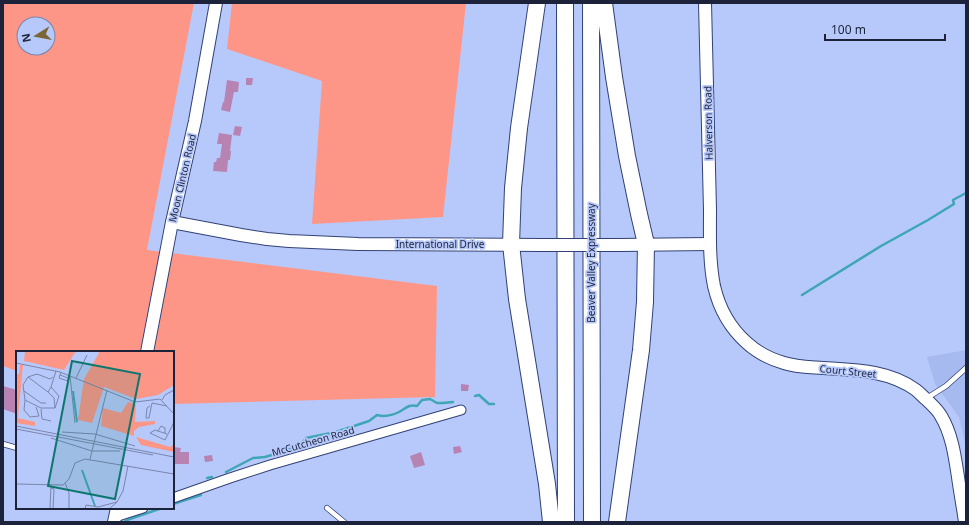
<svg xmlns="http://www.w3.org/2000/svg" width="969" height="525" font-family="'Noto Sans',sans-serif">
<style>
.built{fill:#a7baef}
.green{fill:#fe9687;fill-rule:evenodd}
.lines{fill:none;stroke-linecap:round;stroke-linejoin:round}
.stream{stroke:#3ea6b6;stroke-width:2.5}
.building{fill:#b783b3}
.lane-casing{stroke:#324175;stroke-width:6}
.street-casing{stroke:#324175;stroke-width:11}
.secondary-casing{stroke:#324175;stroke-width:14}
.highway-casing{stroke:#324175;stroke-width:18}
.lane{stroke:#fff;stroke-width:4.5}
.street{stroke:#fff;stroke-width:9}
.secondary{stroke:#fff;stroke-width:12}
.highway{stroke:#fff;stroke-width:16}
.secondary-bridge-casing{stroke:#324175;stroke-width:14;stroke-linecap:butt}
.secondary-bridge{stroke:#fff;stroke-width:12}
.labels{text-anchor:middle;stroke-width:3.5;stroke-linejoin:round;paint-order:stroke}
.street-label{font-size:10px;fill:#1b2239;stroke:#b7c9fb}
.inset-river{fill:none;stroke:#3ea6b6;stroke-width:2}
.inset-road{fill:none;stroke:#7986ad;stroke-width:1}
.view{fill:#0f766e;fill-opacity:0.15;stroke:#0f766e;stroke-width:2}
.inset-edge{fill:none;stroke:#1b2239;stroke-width:2}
</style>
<rect width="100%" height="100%" fill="#b7c9fb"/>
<polygon class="built" points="966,350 966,447 959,417 935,384 927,357"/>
<g class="green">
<path d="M3,3H194L147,250L437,286L435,397L173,404V352H17V371L3,366ZM24,24H48V48H24Z"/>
<polygon points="232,3 466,3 443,217 312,224 322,81 227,49"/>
</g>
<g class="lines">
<g class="stream">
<polyline points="802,295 881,246 928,220 954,204 953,200 966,193"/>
<polyline points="475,396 479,395 489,404 494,404"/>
<path d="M226,472L253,458L265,457L288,450L300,445L306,438L336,432L369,421L377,415C384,417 393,415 399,412C406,408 409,404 417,406L422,400L430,399L437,403H443L453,402"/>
<polyline points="207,478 212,477"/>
<polyline points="173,504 201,495"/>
<polyline points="124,522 127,520 162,508"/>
</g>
</g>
<g class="building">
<polygon points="246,78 253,78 252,85 246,85"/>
<polygon points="227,80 239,82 238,92 234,92 230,112 221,110 223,102 224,102"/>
<polygon points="235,126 242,127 240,136 233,135"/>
<polygon points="219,133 232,135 230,151 231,151 230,160 228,160 227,172 213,171 214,162 216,162 217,158 220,158 222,144 217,144"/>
<polygon points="461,384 469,385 468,391 461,391"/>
<polygon points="3,386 17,390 17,414 3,409"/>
<polygon points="460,446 462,452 454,454 453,447"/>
<polygon points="173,447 181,448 180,452 189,452 189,464 173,464"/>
<polygon points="421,452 425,465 414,468 410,456"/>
<polygon points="212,455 213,461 205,462 204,456"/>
</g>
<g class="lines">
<defs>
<g id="lane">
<polyline points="927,398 946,386 966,368"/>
<polyline points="3,444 17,448"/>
<polyline points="327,508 344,522"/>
</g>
<g id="street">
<polyline points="173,498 230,478 270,465 461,410"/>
<polyline points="115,517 143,508"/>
</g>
<g id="secondary">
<path d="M705,3L710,210C710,235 709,261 714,286C719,308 730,328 747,343C757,352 770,359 784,363C796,367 810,367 823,368C854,370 889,370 916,390C920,393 923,397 927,400C932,405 938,410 941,416C952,434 955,457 958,477C960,492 963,507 965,522"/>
<polyline points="172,222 241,235 267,239 289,241 358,244 541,245"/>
<polyline points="619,245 710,244"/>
<polyline points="147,352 172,222 195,121 216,3"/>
<polyline points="114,522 117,508"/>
</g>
<g id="highway">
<polyline points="537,3 519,128 513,188 511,244 517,299 547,484 551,522"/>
<polyline points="565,3 566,522"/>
<polyline points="591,3 592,522"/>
<polyline points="604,3 614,77 627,156 639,214 646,244 645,302 641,350 617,522"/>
</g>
</defs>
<use href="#lane" class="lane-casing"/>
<use href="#street" class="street-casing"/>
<use href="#secondary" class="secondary-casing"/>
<use href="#highway" class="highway-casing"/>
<use href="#lane" class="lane"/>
<use href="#street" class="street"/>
<use href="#secondary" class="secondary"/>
<use href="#highway" class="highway"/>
<defs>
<polyline id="secondary-bridge" points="541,245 619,245"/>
</defs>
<use href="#secondary-bridge" class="secondary-bridge-casing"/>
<use href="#secondary-bridge" class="secondary-bridge"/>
</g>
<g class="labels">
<g class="street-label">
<text transform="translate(708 123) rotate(-91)" y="4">Halverson Road</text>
<text transform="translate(182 178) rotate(-77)" y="4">Moon Clinton Road</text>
<text x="440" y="248">International Drive</text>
<text transform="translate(591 263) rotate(-90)" y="4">Beaver Valley Expressway</text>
<text transform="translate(848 371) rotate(6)" y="4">Court Street</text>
<text transform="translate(313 441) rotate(-16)" y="4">McCutcheon Road</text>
</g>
</g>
<g transform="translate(16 351)">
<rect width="158" height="158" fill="#b7c9fb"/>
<path d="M9,0H60L48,19L8,10ZM81,0H158V34L142,44L120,48L88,36L76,72L62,69L68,28L83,2ZM4,14H7L2,67L19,71V75L0,72V23H3ZM112,51L120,53L119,71L139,70V73L123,76L118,80V85L85,75L87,57L105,62ZM120,86L154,96L158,93V101L125,94Z" fill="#fe9687"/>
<path class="inset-river" d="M57,40L61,71M66,119L79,155"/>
<path class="inset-road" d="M0,12L44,21L119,51L144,48L158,63M44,24L52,27V30L43,27L45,21M54,25L59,72M12,26L32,41M37,26L34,28L21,23L12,26L7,34L9,49L25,57H39L43,45L35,36L40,20M60,27L71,4M35,36L32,41L38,47L39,57M8,40L25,52H30M9,49L8,59L14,66L23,65L20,56M146,49L149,44L158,39M134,55L131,57L130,67H133L136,52L151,55M25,58L26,68L35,70M0,75L158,106M0,78L137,104M142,80L145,75L149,77V82M46,81L79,83L119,95M151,83L139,79L134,82L149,89L158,71M35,87L76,100H104M74,108L91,39M49,132L53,142V158M0,133L47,134L53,128L59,112L69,108L158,123M35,137L38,138L37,158M101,151L107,140L112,115M34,158L35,134M69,158L70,154L82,156L101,151L93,158"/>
<path class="view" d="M56,10L124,23L99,148L32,135Z"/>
<rect width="158" height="158" class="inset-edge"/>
</g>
<rect width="969" height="525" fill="none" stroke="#1b2239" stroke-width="8"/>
<g transform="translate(36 36) rotate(259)"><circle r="19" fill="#b7c9fb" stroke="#7986ad"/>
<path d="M0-3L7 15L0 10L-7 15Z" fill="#7a6735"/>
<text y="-6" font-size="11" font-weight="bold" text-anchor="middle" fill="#1b2239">N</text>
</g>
<path d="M825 34v6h120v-6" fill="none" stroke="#1b2239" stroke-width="2"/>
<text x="831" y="34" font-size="12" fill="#1b2239" stroke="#b7c9fb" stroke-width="3" paint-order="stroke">100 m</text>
</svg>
